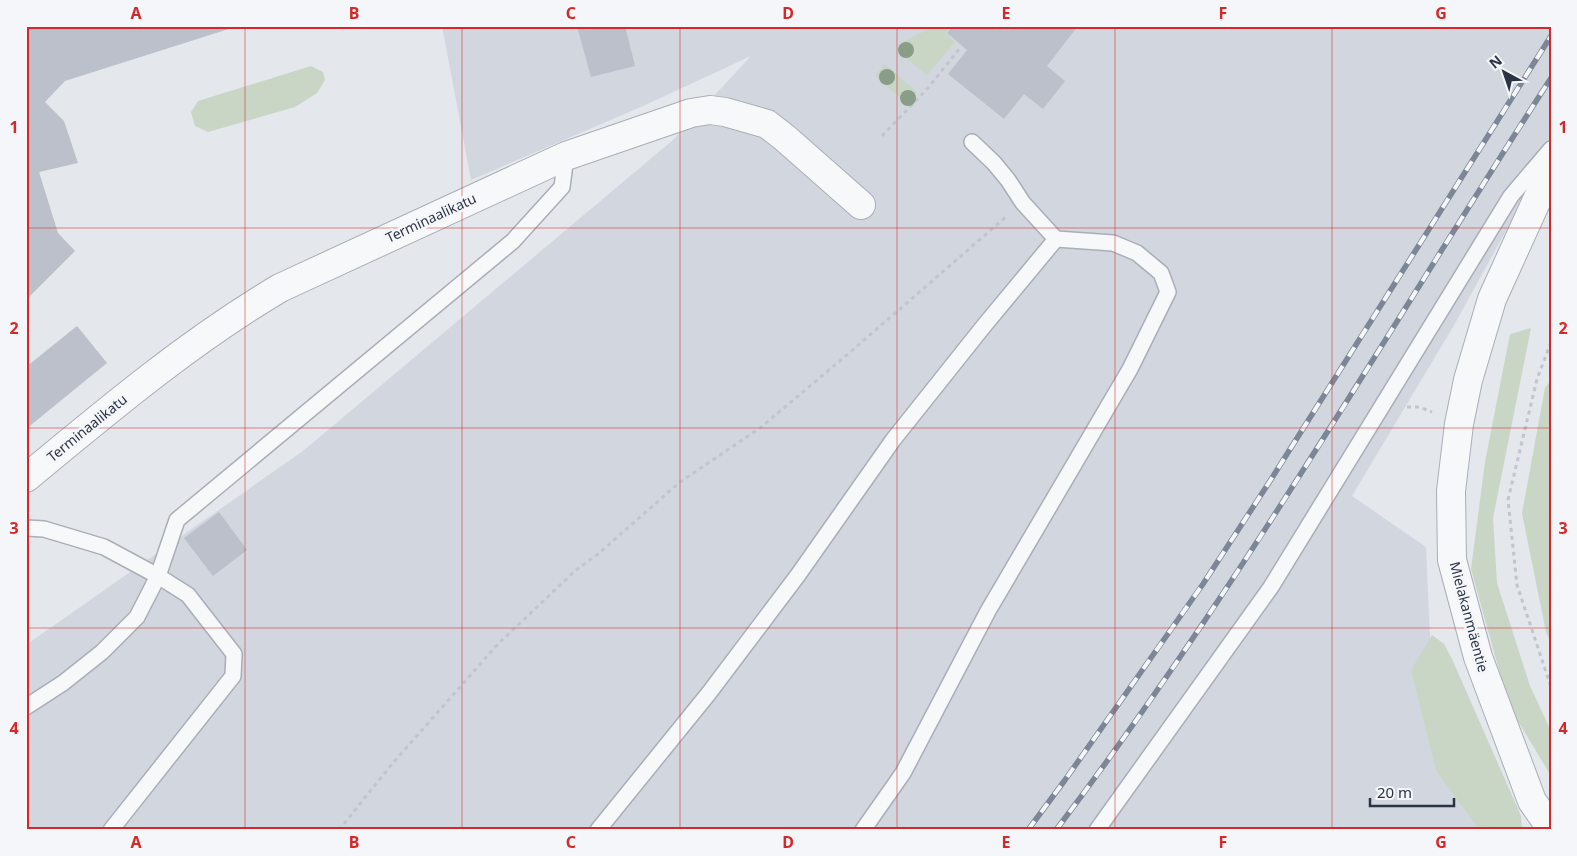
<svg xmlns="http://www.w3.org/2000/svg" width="1577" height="856" font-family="'Noto Sans',sans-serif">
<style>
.built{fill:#d2d6de}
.green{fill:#c9d6c5}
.building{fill:#bbc0ca}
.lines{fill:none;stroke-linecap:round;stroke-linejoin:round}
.service-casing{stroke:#a9aeb7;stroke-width:18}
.minor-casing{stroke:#a9aeb7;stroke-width:30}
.path{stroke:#c2c5cb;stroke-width:3;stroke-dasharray:4 4;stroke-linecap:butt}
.service{stroke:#f7f8fa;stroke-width:15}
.minor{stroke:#f7f8fa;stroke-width:28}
.rail-casing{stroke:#7d8696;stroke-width:5.5}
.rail{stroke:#f4f6f9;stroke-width:4;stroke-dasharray:11;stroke-linecap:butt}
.tree{fill:#899d89}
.grid{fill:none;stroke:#d62828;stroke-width:1;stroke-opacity:0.55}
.labels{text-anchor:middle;stroke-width:5;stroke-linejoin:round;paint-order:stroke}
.street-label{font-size:14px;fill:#2b3445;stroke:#f4f6f9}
.neatline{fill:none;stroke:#d62828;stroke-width:2}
.grid-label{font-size:16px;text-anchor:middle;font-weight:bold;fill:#d62828}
</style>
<rect width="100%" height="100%" fill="#e4e7ec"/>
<polygon class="built" points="442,26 1551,26 1551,149 1453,327 1352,496 1426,547 1436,771 1479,830 26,830 26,645 303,451 673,140 751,56 643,106 471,180"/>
<g class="green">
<polygon points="935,26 951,26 945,33 955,42 927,75 897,51 905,41"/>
<polygon points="885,64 917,92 906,103 875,76"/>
<polygon points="311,66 323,72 325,80 317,93 295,107 208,132 195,126 191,112 198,101"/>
<polygon points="1531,328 1493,518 1497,583 1530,686 1551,731 1551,776 1509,706 1471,569 1485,462 1510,334"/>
<polygon points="1551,380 1551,643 1546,632 1522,513 1545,388"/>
<polygon points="1432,635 1444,644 1452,659 1521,816 1522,830 1479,830 1436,771 1411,670"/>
</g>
<g class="building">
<polygon points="26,26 235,27 65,81 45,102 64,121 78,163 39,172 58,233 75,251 26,300"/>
<polygon points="577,26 625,26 635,66 591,77"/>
<polygon points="953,26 1078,26 1047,66 1065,81 1043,109 1024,94 1004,119 948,74 967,50 947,33"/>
<polygon points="77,326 107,363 26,429 26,367"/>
<polygon points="219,512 247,550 213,576 184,538"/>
</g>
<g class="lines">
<defs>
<g id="service">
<polyline points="26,528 44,529 104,547 158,576 188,595 234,654 233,676 111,830"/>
<polyline points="26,707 63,683 102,652 137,617 158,576 177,520 513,241 562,187 566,156"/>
<polyline points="598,830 709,693 798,575 893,440 983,327 1056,239"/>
<polyline points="863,830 903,773 988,611 1130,369 1168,292 1161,273 1137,253 1113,243 1056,239 1023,203 1008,180 994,163 972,142"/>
<polyline points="1097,830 1271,587 1511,196 1551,149"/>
</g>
<g id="minor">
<polyline points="1551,169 1492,299 1468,380 1459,424 1451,491 1452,560 1478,657 1532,801 1551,828"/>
<path d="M26,478C108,410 189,342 280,288L566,156L691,113L710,110L725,112L767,124L785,138L861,205"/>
</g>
</defs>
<use href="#service" class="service-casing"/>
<use href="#minor" class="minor-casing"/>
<g class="path">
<polyline points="882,136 928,88 960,48"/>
<polyline points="1551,342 1537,379 1508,500 1517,585 1551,687"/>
<polyline points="1407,407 1419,407 1432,412"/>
<polyline points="339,830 392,764 498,644 576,570 598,554 680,482 760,428 848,354 1007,216"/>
</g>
<use href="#service" class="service"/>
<use href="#minor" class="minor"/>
<defs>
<g id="rail">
<polyline points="1028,830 1065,780 1203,584 1270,481 1551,36"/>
<path d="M1056,830C1238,590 1388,330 1551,78"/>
</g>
</defs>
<use href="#rail" class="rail-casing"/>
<use href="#rail" class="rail"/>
</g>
<g class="tree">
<circle cx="906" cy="50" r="8"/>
<circle cx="887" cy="77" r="8"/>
<circle cx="908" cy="98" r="8"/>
</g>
<path class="grid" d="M245,26V830M462,26V830M680,26V830M897,26V830M1115,26V830M1332,26V830M26,228H1551M26,428H1551M26,628H1551"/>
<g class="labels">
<g class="street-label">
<text transform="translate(431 218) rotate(-25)" y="5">Terminaalikatu</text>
<text transform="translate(87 428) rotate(-39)" y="5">Terminaalikatu</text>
<text transform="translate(1469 617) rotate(75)" y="5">Mielakanmäentie</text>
</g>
</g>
<rect width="1577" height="856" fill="none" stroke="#f4f6f9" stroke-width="55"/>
<g transform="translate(1504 72) rotate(320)" stroke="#f4f6f9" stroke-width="4" paint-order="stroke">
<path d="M0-4L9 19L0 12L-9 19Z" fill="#2b3445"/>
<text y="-8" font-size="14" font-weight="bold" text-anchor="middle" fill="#2b3445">N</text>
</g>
<path d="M1370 798v8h84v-8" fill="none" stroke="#2b3445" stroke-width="2.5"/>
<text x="1377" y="798" font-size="15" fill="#2b3445" stroke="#f4f6f9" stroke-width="4" paint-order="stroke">20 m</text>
<rect x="28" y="28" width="1522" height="800" class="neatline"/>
<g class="grid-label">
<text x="136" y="19">A</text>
<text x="354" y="19">B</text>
<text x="571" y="19">C</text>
<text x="788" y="19">D</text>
<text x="1006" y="19">E</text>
<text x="1223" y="19">F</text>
<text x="1441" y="19">G</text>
<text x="14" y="133">1</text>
<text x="1563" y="133">1</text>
<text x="14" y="334">2</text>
<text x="1563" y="334">2</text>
<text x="14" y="534">3</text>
<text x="1563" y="534">3</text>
<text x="14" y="734">4</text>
<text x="1563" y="734">4</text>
<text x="136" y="848">A</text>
<text x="354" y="848">B</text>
<text x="571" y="848">C</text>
<text x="788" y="848">D</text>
<text x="1006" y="848">E</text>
<text x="1223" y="848">F</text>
<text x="1441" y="848">G</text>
</g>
</svg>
